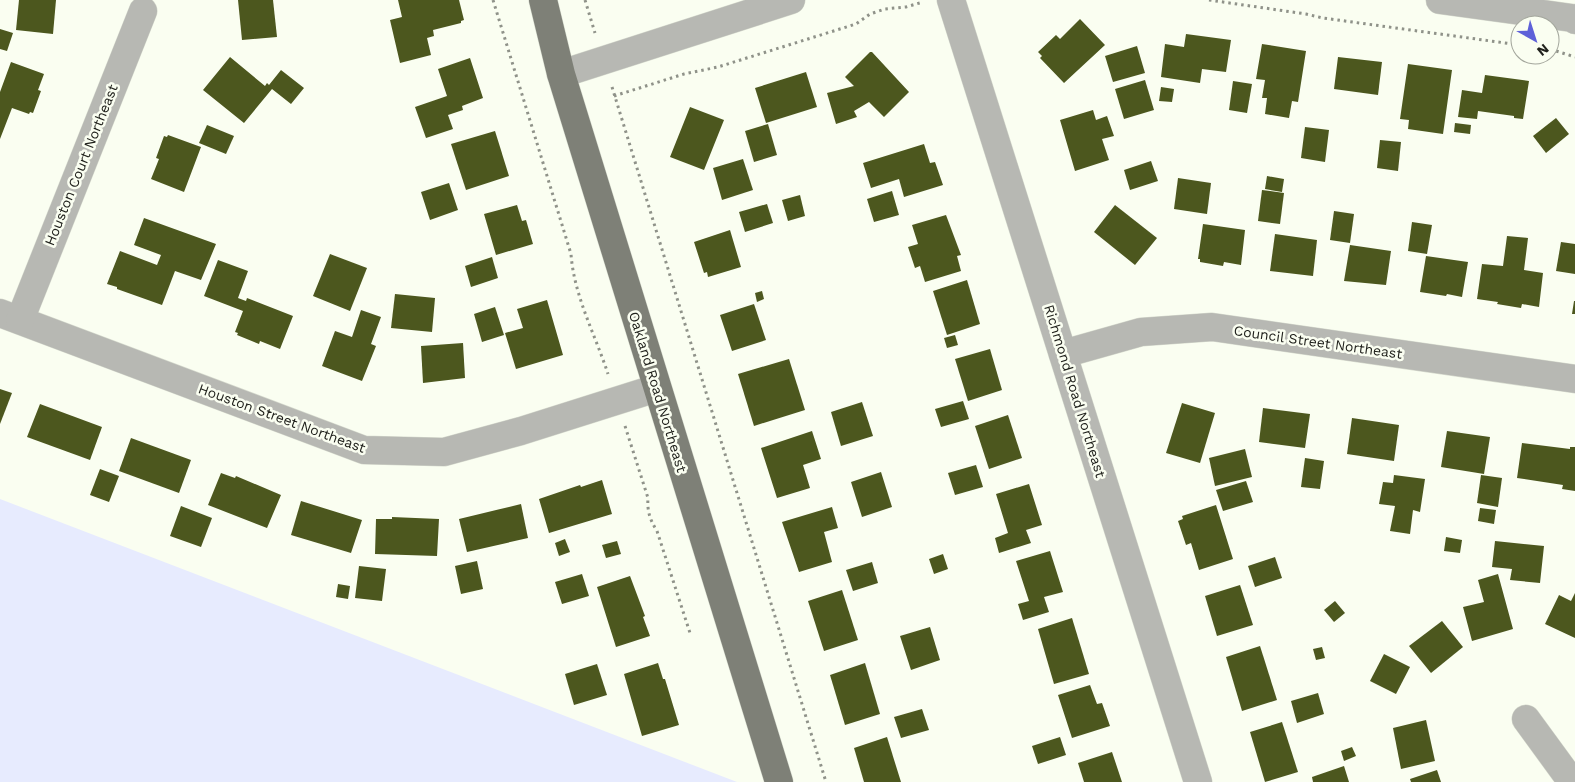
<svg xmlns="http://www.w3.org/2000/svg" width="1575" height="782" font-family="'Work Sans',sans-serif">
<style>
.green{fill:#e7ebfe}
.building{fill:#4c571e}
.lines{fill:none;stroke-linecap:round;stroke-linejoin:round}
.minor-casing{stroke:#d7dbcf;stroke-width:29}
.major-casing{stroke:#d7dbcf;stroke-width:29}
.path{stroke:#8f9289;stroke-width:3;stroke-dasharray:2.5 4;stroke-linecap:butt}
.minor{stroke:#b7b8b3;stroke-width:28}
.major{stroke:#7e8077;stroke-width:28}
.labels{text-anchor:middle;stroke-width:5;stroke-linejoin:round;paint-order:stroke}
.street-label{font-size:14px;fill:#20211c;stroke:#fafef1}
</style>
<rect width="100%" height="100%" fill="#fafef1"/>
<polygon class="green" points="0,499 737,782 0,782"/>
<g class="building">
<polygon points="19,0 56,0 53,34 16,30"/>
<polygon points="238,0 273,0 277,37 242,40"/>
<polygon points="398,0 459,0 464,20 461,21 461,23 433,30 434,36 427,38 431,55 400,63 390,20 402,17"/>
<polygon points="1080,19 1105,45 1064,83 1040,58 1042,56 1038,52 1056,35 1060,39"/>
<polygon points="0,29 13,33 7,51 0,49"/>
<polygon points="1186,34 1231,40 1226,72 1202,69 1200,83 1161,77 1165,44 1184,47"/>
<polygon points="1262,44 1306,51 1298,102 1292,101 1289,118 1265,114 1267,98 1262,98 1265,80 1256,79"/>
<polygon points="1137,46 1145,73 1113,82 1105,56"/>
<polygon points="870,52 872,52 909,92 884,117 869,102 854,111 857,117 836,124 827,93 854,86 845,77"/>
<polygon points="230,57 265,86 267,83 269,85 281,70 304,88 291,104 272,89 244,123 203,90"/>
<polygon points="1338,57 1382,62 1378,95 1334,89"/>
<polygon points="470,58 483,98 462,106 463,110 448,115 453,129 426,138 415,107 447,96 438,69"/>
<polygon points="11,62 44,74 38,90 41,91 33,113 30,112 29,114 12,108 0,139 0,92"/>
<polygon points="1408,64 1452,70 1443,134 1408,129 1409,120 1400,119"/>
<polygon points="806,72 817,107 766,123 755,88"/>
<polygon points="1485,75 1529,81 1523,119 1514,118 1514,116 1478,111 1477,119 1458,117 1462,90 1482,93"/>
<polygon points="1145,80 1154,110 1124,119 1115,89"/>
<polygon points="1233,81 1252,84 1247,113 1229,110"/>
<polygon points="1161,87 1174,89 1172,102 1159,101"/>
<polygon points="690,107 724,120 704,170 670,157"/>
<polygon points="1093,110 1096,120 1107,116 1114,136 1102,139 1109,160 1075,171 1060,120"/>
<polygon points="1556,118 1569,134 1546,153 1533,136"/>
<polygon points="1455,123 1471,125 1470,134 1454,132"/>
<polygon points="768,124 777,155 754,162 745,131"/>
<polygon points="207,125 234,136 226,154 199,143"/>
<polygon points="1305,127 1329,130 1325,162 1301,158"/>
<polygon points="495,131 509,176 466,190 451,144"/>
<polygon points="168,135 201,147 184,192 151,179 159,159 156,158 164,136 167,137"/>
<polygon points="1380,140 1401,142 1398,171 1377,168"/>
<polygon points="924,144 930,163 935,162 943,185 904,197 899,179 871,188 863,163"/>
<polygon points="743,159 753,190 722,200 713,168"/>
<polygon points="1151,161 1158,181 1130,190 1124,170"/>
<polygon points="1267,176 1284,179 1282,192 1265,189"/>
<polygon points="1178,178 1211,183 1207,214 1174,209"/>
<polygon points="449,183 458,210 430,220 421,192"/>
<polygon points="1262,190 1284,193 1280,224 1258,221"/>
<polygon points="892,191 899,215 874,222 867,199"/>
<polygon points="800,195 805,216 788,221 782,200"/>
<polygon points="767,204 773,223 745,232 739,212"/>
<polygon points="517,205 522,221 526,220 533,244 496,255 484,214"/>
<polygon points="1115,205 1157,238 1135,265 1094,232"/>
<polygon points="1334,211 1354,214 1350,243 1330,240"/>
<polygon points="946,215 961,255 957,256 961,271 925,282 920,266 915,268 908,247 918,244 912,225"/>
<polygon points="144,218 216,244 201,280 175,271 162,305 117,289 117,287 107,284 120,251 157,265 161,255 134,245"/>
<polygon points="1412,222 1432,225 1427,254 1408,251"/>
<polygon points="1203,224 1245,230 1241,265 1224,262 1223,266 1200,262 1200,259 1198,259"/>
<polygon points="730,230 741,267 708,277 707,272 704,273 694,242"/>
<polygon points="1275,234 1317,240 1313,276 1270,271"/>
<polygon points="1507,236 1528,238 1524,270 1543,273 1539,307 1522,304 1521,308 1497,304 1498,302 1477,299 1482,264 1503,266"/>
<polygon points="1561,242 1575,244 1575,274 1556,271"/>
<polygon points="1350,245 1391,251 1386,285 1344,281"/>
<polygon points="330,254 367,268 350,311 313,296"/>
<polygon points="1426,256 1468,262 1462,297 1447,294 1446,296 1420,292"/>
<polygon points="492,257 498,278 471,287 465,266"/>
<polygon points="218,260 248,271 238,298 246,301 247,298 293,316 280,349 260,341 259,344 237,335 238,333 235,332 243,311 204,296"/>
<polygon points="967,280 980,324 947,335 933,291"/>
<polygon points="762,291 764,299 757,302 755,293"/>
<polygon points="395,294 435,298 432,332 391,328"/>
<polygon points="547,300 563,355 516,369 505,333 523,328 517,309"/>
<polygon points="1574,301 1575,301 1575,314 1572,314"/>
<polygon points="754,304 766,340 732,351 720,315"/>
<polygon points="495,307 504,335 482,342 474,314"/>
<polygon points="361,310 381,317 371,344 376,346 362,381 322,366 335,331 352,337"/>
<polygon points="955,335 958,345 947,348 944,338"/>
<polygon points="463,343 465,378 423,383 421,346"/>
<polygon points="990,349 1002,390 968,401 955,359"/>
<polygon points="789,359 805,410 754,426 738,374"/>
<polygon points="0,389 12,393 0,424"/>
<polygon points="963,401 969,419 941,427 935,409"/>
<polygon points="862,402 873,436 841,446 831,412"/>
<polygon points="1182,403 1215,413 1200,463 1166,453"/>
<polygon points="40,404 102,427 90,460 27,437"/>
<polygon points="1263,408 1310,414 1305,448 1259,442"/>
<polygon points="1008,415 1022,458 989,469 975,426"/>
<polygon points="1352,418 1399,425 1394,461 1347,454"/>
<polygon points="812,431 821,459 803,465 810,488 777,498 761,448"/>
<polygon points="1447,431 1490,437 1484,474 1441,467"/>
<polygon points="131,438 191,460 179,493 119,471"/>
<polygon points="1522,443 1570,449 1570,447 1575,447 1575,491 1562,489 1563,485 1517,478"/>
<polygon points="1245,449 1252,477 1215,486 1209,458"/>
<polygon points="1305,458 1324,461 1320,489 1301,487"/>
<polygon points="976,465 983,487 955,495 948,473"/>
<polygon points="100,469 119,476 109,502 90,495"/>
<polygon points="881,472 892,507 862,517 851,482"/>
<polygon points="221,473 235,478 236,476 281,495 267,528 208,505"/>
<polygon points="1394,475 1425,479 1420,512 1413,510 1410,534 1390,531 1395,506 1379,504 1383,482 1393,483"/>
<polygon points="1481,475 1502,478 1498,507 1477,503"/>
<polygon points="602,480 612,514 549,533 539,499 580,485 581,487"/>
<polygon points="1246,481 1253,502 1223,511 1216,490"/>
<polygon points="1029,484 1042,525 1026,530 1031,543 999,553 995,538 1008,533 996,494"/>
<polygon points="301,501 362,520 351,553 291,535"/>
<polygon points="521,504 528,538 467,552 459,519"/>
<polygon points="1216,505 1233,559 1199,570 1191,543 1186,545 1178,521 1183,519 1182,516"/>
<polygon points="181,506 212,518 201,547 170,536"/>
<polygon points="832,507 838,528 824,532 832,562 799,572 782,522"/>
<polygon points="1480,508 1496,510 1494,524 1478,521"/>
<polygon points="392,517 439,519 437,556 375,554 376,519 392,519"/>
<polygon points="1446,537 1462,540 1460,553 1444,551"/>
<polygon points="565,539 570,552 559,556 555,543"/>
<polygon points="617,541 621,554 606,558 602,545"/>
<polygon points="1495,541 1544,546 1540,583 1510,580 1512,569 1492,567"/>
<polygon points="1050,551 1063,592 1044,597 1049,612 1023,620 1018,604 1029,601 1016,561"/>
<polygon points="943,554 948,569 934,574 929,559"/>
<polygon points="1275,557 1282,578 1255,587 1248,566"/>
<polygon points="477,561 483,589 461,594 455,566"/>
<polygon points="872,562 878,583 853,591 846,570"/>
<polygon points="359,566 386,569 382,601 355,598"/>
<polygon points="582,574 589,596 562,604 555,582"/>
<polygon points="1498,574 1513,629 1472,641 1463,607 1484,602 1478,580"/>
<polygon points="630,576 645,616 643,617 650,636 616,647 597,587"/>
<polygon points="338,584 350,586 348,599 336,597"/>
<polygon points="1240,585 1253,625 1217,636 1205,596"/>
<polygon points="842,590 858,640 824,651 808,601"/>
<polygon points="1575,593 1575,638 1545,624 1559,595 1571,601"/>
<polygon points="1335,601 1345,613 1334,622 1324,610"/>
<polygon points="1072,618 1089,674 1054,684 1038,629"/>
<polygon points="1442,621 1463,647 1431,673 1409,646"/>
<polygon points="930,627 940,660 911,670 900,636"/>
<polygon points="1260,646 1277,700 1242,711 1226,657"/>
<polygon points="1322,647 1325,658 1316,660 1313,649"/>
<polygon points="1384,654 1410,667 1396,694 1370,681"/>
<polygon points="658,663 663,679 665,679 679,725 642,736 624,674"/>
<polygon points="865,663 880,714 845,725 830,675"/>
<polygon points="597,664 607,695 574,705 565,674"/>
<polygon points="1090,685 1097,704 1102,703 1110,726 1072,738 1058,695"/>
<polygon points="1318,693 1324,714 1297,723 1291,701"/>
<polygon points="922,709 929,730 901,738 894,717"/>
<polygon points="1426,720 1435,761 1401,769 1393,728"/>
<polygon points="1282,722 1298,772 1265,782 1250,732"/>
<polygon points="887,737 901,782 864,782 854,748"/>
<polygon points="1060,737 1066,755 1038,764 1032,746"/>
<polygon points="1352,747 1356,756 1344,761 1341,751"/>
<polygon points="1112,752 1122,782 1084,782 1078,763"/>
<polygon points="1344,766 1349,782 1313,782 1312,777"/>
<polygon points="1437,770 1441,782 1411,782 1410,779"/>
</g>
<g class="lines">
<defs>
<g id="minor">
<polyline points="951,0 1198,782"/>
<polyline points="1440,0 1572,18 1575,20"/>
<polyline points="561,74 791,0"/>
<polyline points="0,313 364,450 444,452 521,431 657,388"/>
<polyline points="20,320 143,11"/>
<polyline points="1063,354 1141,332 1212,327 1575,379"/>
<polyline points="1526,719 1572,782"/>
</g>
<polyline id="major" points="543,0 561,74 779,782"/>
</defs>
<use href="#minor" class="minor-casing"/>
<use href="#major" class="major-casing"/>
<g class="path">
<path d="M493,0L571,254C574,296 595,334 608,374"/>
<polyline points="585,0 595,33"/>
<polyline points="1209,0 1306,14 1323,18 1520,45"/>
<polyline points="1550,49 1575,57"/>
<polyline points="612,87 826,782"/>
<polyline points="614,96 684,74 718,67 856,24 870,14 885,9 906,7 923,2"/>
<path d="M625,426L648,498C647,511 650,520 657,531L690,633"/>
</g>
<use href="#minor" class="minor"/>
<use href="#major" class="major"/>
</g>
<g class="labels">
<g class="street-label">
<text transform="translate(81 165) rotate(-68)" y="5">Houston Court Northeast</text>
<text transform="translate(1318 342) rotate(8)" y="5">Council Street Northeast</text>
<text transform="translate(1075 391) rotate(73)" y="5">Richmond Road Northeast</text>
<text transform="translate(658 392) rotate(73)" y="5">Oakland Road Northeast</text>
<text transform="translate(282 418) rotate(20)" y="5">Houston Street Northeast</text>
</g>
</g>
<g transform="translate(1535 40) rotate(141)"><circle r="24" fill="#fafef1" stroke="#a3a69c"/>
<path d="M0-4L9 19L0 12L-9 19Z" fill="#5e60d8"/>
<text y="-8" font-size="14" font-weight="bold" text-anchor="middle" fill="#20211c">N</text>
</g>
</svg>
